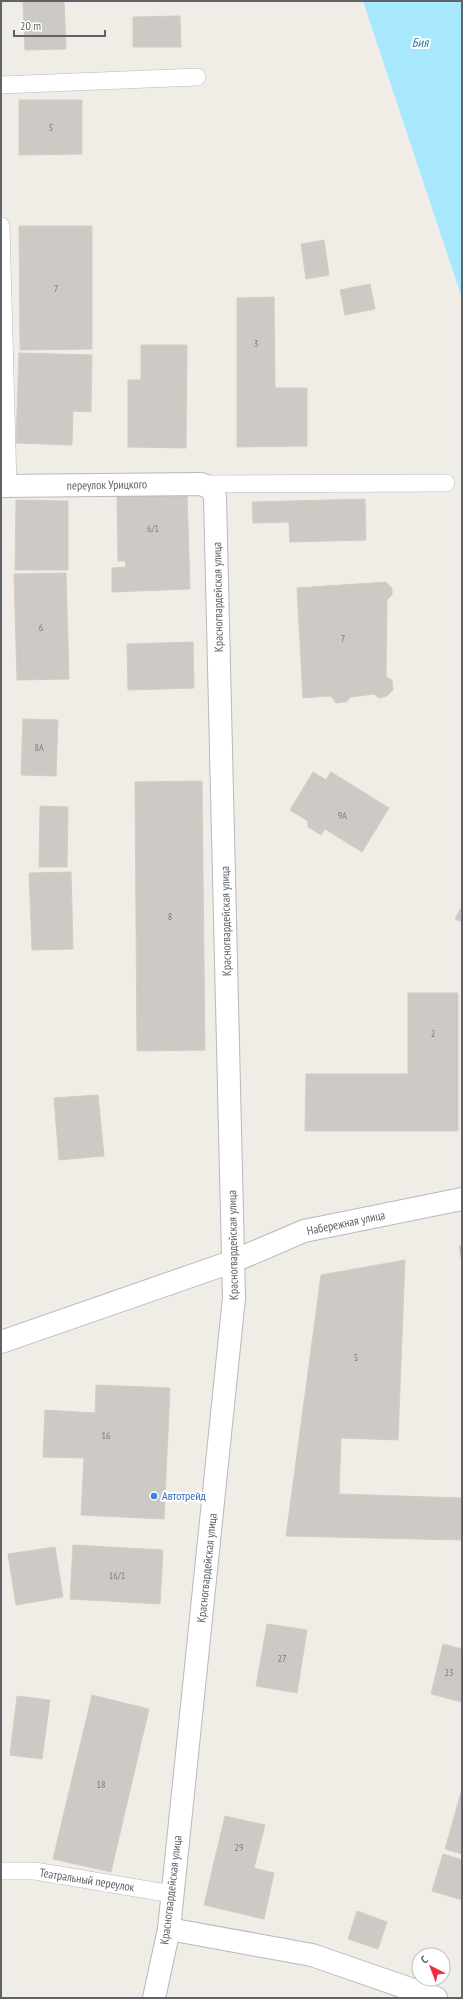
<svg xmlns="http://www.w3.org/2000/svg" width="463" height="1999" font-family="'PT Sans Narrow',sans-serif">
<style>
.water{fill:#a7e8ff}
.building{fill:#cdc9c5;stroke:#d5cdc4}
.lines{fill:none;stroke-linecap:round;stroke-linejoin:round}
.lane-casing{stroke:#b6b9bd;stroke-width:18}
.street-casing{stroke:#b6b9bd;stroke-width:24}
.lane{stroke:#fff;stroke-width:17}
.street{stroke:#fff;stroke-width:22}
.shop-dot{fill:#3f7fe0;stroke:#fff;stroke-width:1.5}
.labels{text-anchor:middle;stroke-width:4;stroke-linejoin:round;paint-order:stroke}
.number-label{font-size:10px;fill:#797c7e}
.street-label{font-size:12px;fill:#5d6366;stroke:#fff}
.shop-label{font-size:12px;fill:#366cbe;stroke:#fff;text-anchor:start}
.water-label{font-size:13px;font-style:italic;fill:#37789a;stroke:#fff}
</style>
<rect width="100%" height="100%" fill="#f0ece6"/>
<polygon class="water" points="363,1 462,1 462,298"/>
<g class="building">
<polygon points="23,1 64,1 66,49 25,50"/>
<polygon points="180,16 181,47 133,47 133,17"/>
<polygon points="19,100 82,100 82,154 19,155"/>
<polygon points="19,226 92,226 92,349 20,350"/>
<polygon points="324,240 329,275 306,279 301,244"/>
<polygon points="370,284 375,309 345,315 340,290"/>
<polygon points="274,297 275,388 307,388 307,446 237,447 237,298"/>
<polygon points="141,345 187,345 186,448 128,447 128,380 141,380"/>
<polygon points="19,353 92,355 91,412 73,411 72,445 16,443"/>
<polygon points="187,493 190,589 112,592 112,568 126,567 125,561 118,561 117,495"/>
<polygon points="365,499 366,540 290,542 289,522 253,523 252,502"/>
<polygon points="16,500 68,501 68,570 15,570"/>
<polygon points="66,573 69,679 17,680 14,574"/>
<polygon points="386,582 392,588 392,595 387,600 386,677 392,680 393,690 387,696 379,698 374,694 351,697 346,702 336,703 331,696 303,698 297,588"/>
<polygon points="193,642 194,688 128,690 127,644"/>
<polygon points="23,719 58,720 56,776 21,775"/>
<polygon points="313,772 326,780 331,772 389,808 362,852 325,829 321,835 308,827 308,821 290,810"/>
<polygon points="202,781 205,1050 137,1051 135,782"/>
<polygon points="40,806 68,807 67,867 39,867"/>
<polygon points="71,872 73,949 32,950 29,873"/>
<polygon points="462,906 462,922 455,919"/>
<polygon points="408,993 458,993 458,1131 305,1131 306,1074 408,1074"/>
<polygon points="98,1095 104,1156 59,1160 54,1098"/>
<polygon points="459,1246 462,1246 462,1263"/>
<polygon points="405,1260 398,1440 341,1438 339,1494 462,1498 462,1540 286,1536 321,1275"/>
<polygon points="96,1385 170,1388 164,1519 81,1515 84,1458 43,1457 45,1410 95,1413"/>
<polygon points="73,1545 163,1550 160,1604 70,1599"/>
<polygon points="55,1547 63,1597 16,1605 8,1554"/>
<polygon points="267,1624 307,1630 297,1693 256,1686"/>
<polygon points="443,1644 462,1649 462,1702 431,1694"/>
<polygon points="92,1695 149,1709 111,1872 53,1859"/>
<polygon points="17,1696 50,1700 42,1759 10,1755"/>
<polygon points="462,1789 462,1854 445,1849"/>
<polygon points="225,1816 265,1825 254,1868 274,1873 264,1919 204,1905"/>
<polygon points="443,1854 462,1860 462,1900 432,1891"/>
<polygon points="357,1911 387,1922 378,1949 348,1939"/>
</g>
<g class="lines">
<defs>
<g id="lane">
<polyline points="1,85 197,77"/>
<polyline points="1,226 8,486"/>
<polyline points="201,484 446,483"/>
<polyline points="1,1871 35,1871 172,1894"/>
</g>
<g id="street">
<polyline points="1,486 201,484 211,488 215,497 234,1298 169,1929 154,1998"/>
<polyline points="1,1342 234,1261 304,1231 462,1199"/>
<polyline points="169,1929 312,1955 436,1998"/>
</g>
</defs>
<use href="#lane" class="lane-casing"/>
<use href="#street" class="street-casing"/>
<use href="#lane" class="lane"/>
<use href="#street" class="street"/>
</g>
<circle class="shop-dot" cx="154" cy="1496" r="4"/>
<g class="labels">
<g class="number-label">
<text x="51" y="131">5</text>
<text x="56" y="292">7</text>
<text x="256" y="347">3</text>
<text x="153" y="532">6/1</text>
<text x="41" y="631">6</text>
<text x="343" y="642">7</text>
<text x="39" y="751">8А</text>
<text x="342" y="819">9А</text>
<text x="170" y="920">8</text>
<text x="433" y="1037">2</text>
<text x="356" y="1361">5</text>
<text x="106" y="1439">16</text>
<text x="117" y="1579">16/1</text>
<text x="282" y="1662">27</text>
<text x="449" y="1676">23</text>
<text x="101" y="1788">18</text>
<text x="239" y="1851">29</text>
</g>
<g class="street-label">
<text transform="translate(107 485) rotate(-1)" y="4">переулок Урицкого</text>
<text transform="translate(218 597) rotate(-91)" y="4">Красногвардейская улица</text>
<text transform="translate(226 921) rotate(-91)" y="4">Красногвардейская улица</text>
<text transform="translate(346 1223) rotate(-12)" y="4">Набережная улица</text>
<text transform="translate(233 1245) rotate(-91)" y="4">Красногвардейская улица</text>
<text transform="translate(207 1568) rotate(-84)" y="4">Красногвардейская улица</text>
<text transform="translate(87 1880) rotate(9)" y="4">Театральный переулок</text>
<text transform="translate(171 1890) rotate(-83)" y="4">Красногвардейская улица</text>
</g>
<g class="shop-label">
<text x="162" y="1500">Автотрейд</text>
</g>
<g class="water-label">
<text x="420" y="47">Бия</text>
</g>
</g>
<rect width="463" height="1999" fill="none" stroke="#5d6366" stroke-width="4"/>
<g transform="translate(431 1967) rotate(318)"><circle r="19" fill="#ffffff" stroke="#bec1c2"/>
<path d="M0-3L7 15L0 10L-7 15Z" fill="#ee2d40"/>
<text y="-6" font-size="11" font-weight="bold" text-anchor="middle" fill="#5d6366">С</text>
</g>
<path d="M14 30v6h91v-6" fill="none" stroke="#5d6366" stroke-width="2"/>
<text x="20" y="30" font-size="12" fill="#5d6366" stroke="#ffffff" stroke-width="3" paint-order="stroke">20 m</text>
</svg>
